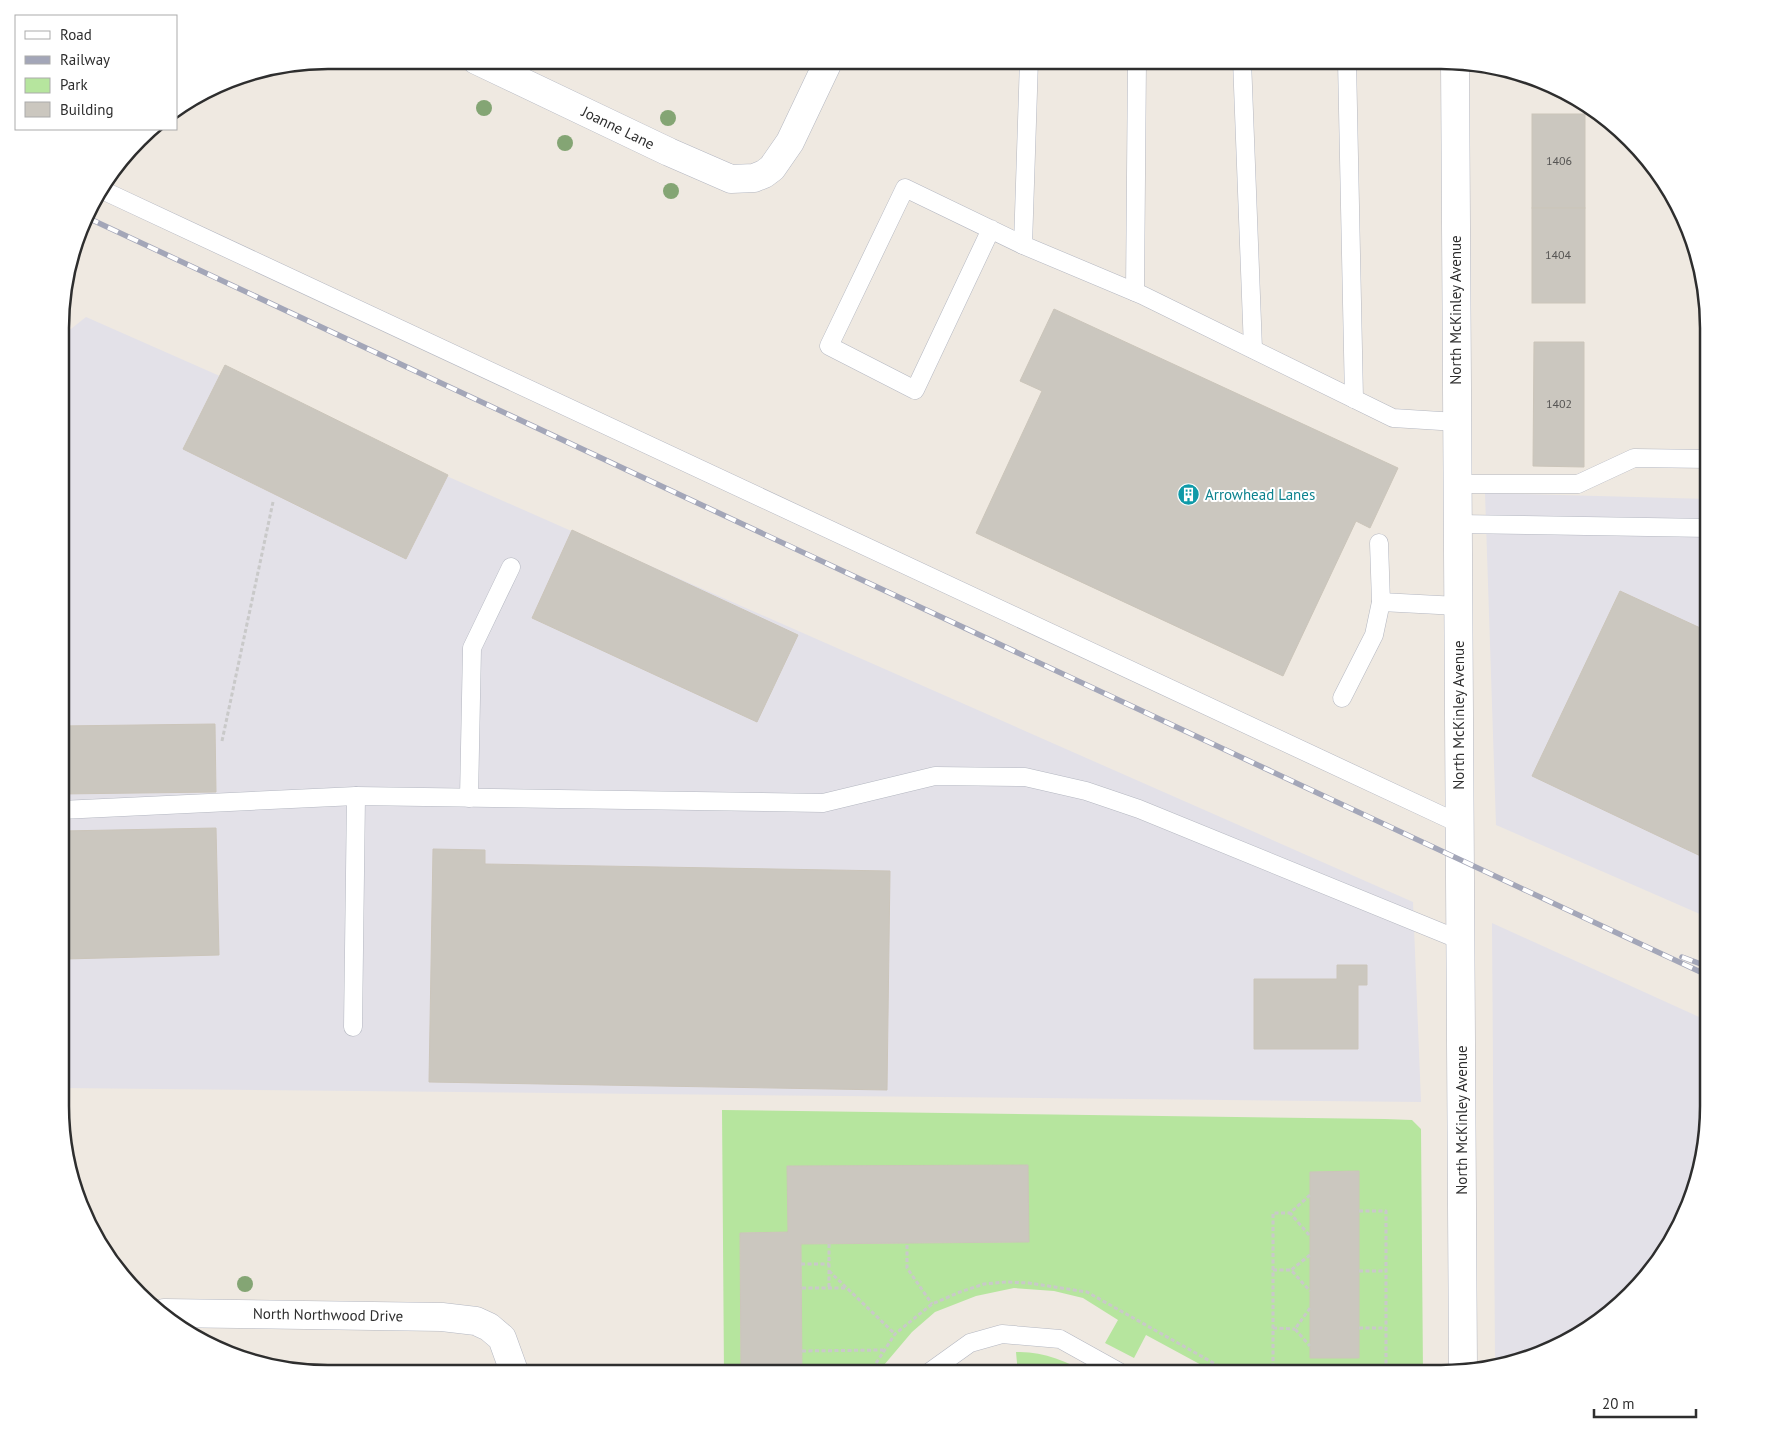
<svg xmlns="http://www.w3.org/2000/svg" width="1769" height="1434" font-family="'PT Sans',sans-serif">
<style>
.industrial{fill:#e3e1e8}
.green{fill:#b6e59e;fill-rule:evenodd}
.building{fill:#cbc7bf;stroke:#cbc5ba}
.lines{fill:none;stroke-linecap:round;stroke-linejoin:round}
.lane-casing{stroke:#b4b7c1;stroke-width:19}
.street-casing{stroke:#b4b7c1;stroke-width:29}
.secondary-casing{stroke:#b4b7c1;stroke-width:29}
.path{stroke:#c9c9c9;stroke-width:3;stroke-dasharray:4 2.5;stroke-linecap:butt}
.lane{stroke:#fff;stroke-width:18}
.street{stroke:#fff;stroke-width:28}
.secondary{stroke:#fff;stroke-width:28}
.rail-casing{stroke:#a3a6b8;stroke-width:5.5}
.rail{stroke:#fff;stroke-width:4;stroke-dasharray:11;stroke-linecap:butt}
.tree{fill:#84a574}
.labels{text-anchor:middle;stroke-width:4;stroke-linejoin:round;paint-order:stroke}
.number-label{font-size:12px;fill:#555452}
.street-label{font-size:15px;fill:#2e2e2e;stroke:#fff}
.culture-label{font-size:15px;fill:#0d838f;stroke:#fff;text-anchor:start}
.rim{fill:none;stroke:#2e2e2e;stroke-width:2.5}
</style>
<rect width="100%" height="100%" fill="#efe9e1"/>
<g class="industrial">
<polygon points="86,317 1413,902 1421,1102 61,1088 62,336"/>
<polygon points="1485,493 1709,499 1709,918 1496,825"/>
<polygon points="1492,923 1708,1021 1708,1124 1681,1224 1631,1295 1544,1353 1495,1363"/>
</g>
<g class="green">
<path d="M722,1110L1385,1119L1412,1120L1421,1129L1423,1374H1218L1146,1335L1134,1358L1105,1343L1118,1320L1083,1298L1054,1291L1014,1288L976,1296L935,1312L912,1332L884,1365L880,1374H802L801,1244L1028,1242L1027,1165L788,1167V1232L740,1233L741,1374H724ZM1359,1171V1358H1310V1172Z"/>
<path d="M1016,1352C1043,1351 1066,1361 1090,1374H1018Z"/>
</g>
<g class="building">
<rect x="1532" y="114" width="53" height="94"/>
<rect x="1532" y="208" width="53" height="95"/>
<polygon points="1054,309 1398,468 1370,528 1356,521 1283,676 976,533 1042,391 1020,381"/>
<polygon points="1534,342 1584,342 1584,467 1533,466"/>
<polygon points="225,365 448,475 406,559 183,449"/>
<polygon points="572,530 798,635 757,722 532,618"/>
<polygon points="1620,591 1709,632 1709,860 1532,776"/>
<polygon points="215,724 216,792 61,794 61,726"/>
<polygon points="216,828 219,955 65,959 62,831"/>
<polygon points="433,849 485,850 485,864 890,871 887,1090 429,1082"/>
<polygon points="1337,965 1367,965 1367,985 1358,985 1358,1049 1254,1049 1254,979 1337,979"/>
<polygon points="1028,1165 1029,1242 801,1244 802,1374 741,1374 740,1233 788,1232 787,1166"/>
<polygon points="1359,1171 1359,1358 1310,1358 1310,1172"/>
</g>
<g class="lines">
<defs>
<g id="lane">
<polyline points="1029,60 1023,245 1142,295 1393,418 1457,422"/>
<polyline points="1242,60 1253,349"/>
<polyline points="1347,61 1354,399"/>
<polyline points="100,189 1460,824"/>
<polyline points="991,229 915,390 829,346 905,188 1023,245"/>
<polyline points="1135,292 1137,60"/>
<polyline points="1457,484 1578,484 1634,458 1709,459"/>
<polyline points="1458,524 1709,528"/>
<polyline points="1381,602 1458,606"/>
<polyline points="1342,698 1374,635 1381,602 1379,543"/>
<polyline points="469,798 472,648 511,567"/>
<polyline points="61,810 356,796 823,803 935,776 1025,777 1086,791 1139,809 1460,940"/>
<polyline points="353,1027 356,796"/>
<polyline points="929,1374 931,1371 970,1343 1002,1334 1060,1339 1123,1374"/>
</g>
<g id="street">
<polyline points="476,60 669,152 731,179 754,178 764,174 772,168 790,142 829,60"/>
<polyline points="164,1313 442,1317 476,1321 489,1327 502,1338 515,1374"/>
</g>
<polyline id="secondary" points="1455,61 1463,1370"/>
</defs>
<use href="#lane" class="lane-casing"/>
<use href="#street" class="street-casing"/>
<use href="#secondary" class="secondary-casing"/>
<g class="path">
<polyline points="222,741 273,502"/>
<polyline points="1310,1195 1290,1213 1310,1236"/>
<polyline points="1359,1211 1386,1211 1386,1374"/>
<polyline points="829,1244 829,1288"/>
<polyline points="907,1245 907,1268 932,1304"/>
<polyline points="1310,1255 1291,1270 1310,1291"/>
<polyline points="801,1264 829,1264"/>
<polyline points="1273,1270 1291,1270"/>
<polyline points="829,1271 895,1334"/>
<polyline points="1359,1271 1386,1271"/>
<polyline points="802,1288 845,1288"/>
<polyline points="1310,1308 1295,1329 1310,1346"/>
<polyline points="1273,1328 1295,1329"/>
<polyline points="1359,1328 1386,1328"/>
<polyline points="802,1351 883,1350"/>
<polyline points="869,1374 895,1334 932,1304 960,1292 984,1284 1006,1282 1029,1283 1087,1292 1233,1374"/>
<polyline points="1273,1374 1273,1213 1290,1213"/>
</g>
<use href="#lane" class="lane"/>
<use href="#street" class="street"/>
<use href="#secondary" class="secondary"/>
<defs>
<g id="rail">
<polyline points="88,218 1709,976"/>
<polyline points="1682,957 1709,967"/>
</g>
</defs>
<use href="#rail" class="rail-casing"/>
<use href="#rail" class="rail"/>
</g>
<g class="tree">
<circle cx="484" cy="108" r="8"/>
<circle cx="668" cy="118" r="8"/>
<circle cx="565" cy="143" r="8"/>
<circle cx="671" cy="191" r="8"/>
<circle cx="245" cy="1284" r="8"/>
</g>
<defs>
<symbol id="building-disc" viewBox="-11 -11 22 22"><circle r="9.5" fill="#0f9aa8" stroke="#fff"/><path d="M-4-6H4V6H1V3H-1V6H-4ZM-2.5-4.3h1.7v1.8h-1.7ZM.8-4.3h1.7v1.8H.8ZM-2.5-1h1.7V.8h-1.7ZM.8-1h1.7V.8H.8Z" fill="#fff"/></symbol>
</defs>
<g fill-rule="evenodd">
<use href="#building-disc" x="1176" y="482" width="25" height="25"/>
</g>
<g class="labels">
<g class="number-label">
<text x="1559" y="165">1406</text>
<text x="1558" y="259">1404</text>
<text x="1559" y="408">1402</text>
</g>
<g class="street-label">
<text transform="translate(618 128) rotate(26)" y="5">Joanne Lane</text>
<text transform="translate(1456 310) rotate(-90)" y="5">North McKinley Avenue</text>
<text transform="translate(1459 715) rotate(-90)" y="5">North McKinley Avenue</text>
<text transform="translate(1462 1120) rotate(-90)" y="5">North McKinley Avenue</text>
<text transform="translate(328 1315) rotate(1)" y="5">North Northwood Drive</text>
</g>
<g class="culture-label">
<text x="1205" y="500">Arrowhead Lanes</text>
</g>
</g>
<path d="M0 0H1769V1434H0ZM328 69H1441A259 259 0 0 1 1700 328V1106A259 259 0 0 1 1441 1365H328A259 259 0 0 1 69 1106V328A259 259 0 0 1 328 69Z" fill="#fff" fill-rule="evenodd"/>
<path class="rim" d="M328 69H1441A259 259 0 0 1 1700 328V1106A259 259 0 0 1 1441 1365H328A259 259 0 0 1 69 1106V328A259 259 0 0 1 328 69Z"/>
<rect x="15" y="15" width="162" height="115" fill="#ffffff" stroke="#ababab"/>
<rect x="25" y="31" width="25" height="8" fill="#ffffff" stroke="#ababab"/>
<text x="60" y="40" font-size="15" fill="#2e2e2e">Road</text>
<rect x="25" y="56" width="25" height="8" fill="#a3a6b8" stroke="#ababab"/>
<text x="60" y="65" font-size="15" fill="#2e2e2e">Railway</text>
<rect x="25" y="78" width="25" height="15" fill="#b6e59e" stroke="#ababab"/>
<text x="60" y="90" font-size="15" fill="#2e2e2e">Park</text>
<rect x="25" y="102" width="25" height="15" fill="#cbc7bf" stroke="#ababab"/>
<text x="60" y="115" font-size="15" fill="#2e2e2e">Building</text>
<path d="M1594 1409v8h102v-8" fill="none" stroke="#2e2e2e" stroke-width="2.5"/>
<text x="1602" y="1409" font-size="15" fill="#2e2e2e" stroke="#ffffff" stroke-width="4" paint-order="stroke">20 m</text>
</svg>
